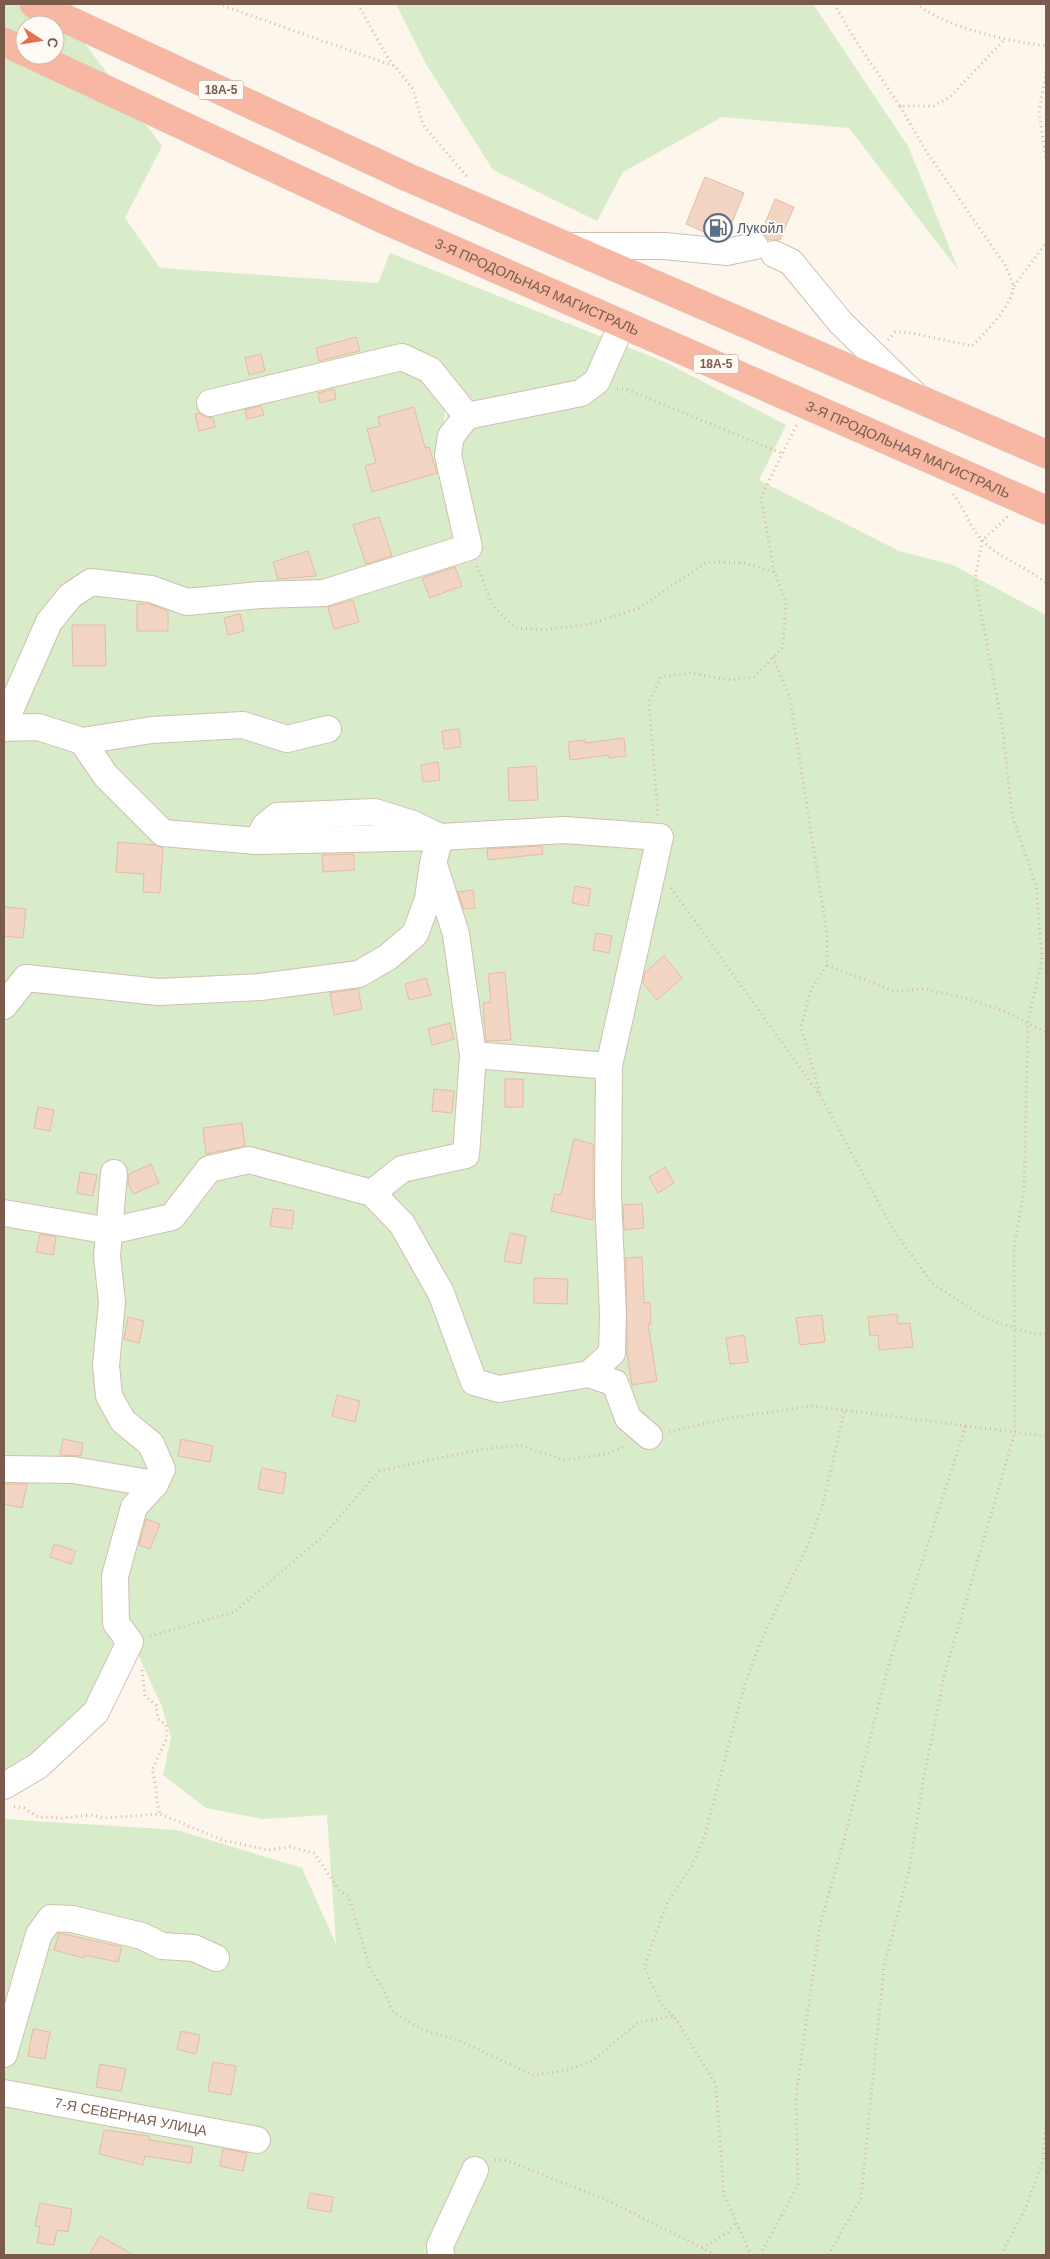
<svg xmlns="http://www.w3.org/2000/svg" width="1050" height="2259" font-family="Helvetica,sans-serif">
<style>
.green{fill:#d8ecc9;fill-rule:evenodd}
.building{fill:#f3d5c3;stroke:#e6bba3}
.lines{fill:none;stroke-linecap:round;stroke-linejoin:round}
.minor-casing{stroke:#d1beb0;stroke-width:28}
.highway-casing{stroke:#dad1cd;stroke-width:29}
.path{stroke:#d9b8a5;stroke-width:3;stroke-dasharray:1 4;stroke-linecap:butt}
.minor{stroke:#fff;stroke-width:26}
.highway{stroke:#f7b7a3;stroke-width:28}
.labels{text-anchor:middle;stroke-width:4;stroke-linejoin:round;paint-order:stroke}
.shield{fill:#fffaf3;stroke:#a28b7f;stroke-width:1}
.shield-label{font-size:12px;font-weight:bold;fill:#7a5c4d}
.service-label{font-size:14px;fill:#4e5e75;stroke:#fffaf3;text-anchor:start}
.street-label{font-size:14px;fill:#7a5c4d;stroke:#fffaf3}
</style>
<rect width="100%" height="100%" fill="#fdf6ec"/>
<g class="green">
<path d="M4,4H55L162,146L125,218L160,268L378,283L390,253L665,362L786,425L759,480L899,551L953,565L1046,615V2255H4V1819L177,1830L302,1868L336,1944L327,1815L263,1819L206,1808L163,1775L171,1737L162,1707L135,1648L4,1799ZM25,25H55V55H25ZM449,389L444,456H443L444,420Z"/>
<polygon points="396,4 813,4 908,146 959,271 849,128 722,117 623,172 597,221 493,170 426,64"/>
</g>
<g class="building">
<polygon points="705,177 744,193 726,237 713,236 686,224"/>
<polygon points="775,199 794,207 780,240 769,240 761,233"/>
<polygon points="356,337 360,351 319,361 316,348"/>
<polygon points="261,354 265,371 249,375 245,358"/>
<polygon points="334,389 336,399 320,403 318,393"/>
<polygon points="261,406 264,415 247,419 245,410"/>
<polygon points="414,407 425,448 429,447 437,473 372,492 365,466 376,463 367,429 380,426 378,417"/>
<polygon points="199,413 206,417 213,418 215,427 199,431 195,414"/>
<polygon points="379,517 392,556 366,564 353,525"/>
<polygon points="308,551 316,576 278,579 273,562"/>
<polygon points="455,567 462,586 430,598 422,578"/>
<polygon points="353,600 359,622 334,629 328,607"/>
<polygon points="137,604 149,604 168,611 168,631 137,631"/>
<polygon points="240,614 244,631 228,635 224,618"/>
<polygon points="72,625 105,625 106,666 73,666"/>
<polygon points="459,729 461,747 444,749 442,731"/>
<polygon points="624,738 626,756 609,758 609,755 570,760 568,742 585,740 585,743"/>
<polygon points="438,762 440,780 423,782 421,765"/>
<polygon points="536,766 538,800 509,801 508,768"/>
<polygon points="118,842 154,845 163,848 160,893 143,892 144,874 116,872"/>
<polygon points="542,846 543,854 488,860 487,849"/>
<polygon points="354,854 354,870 323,872 322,855"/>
<polygon points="575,886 591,889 588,906 572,903"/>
<polygon points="473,890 475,908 464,909 458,892"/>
<polygon points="4,907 26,909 23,938 4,936"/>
<polygon points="596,933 612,936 609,953 593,950"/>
<polygon points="664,956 682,978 657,1000 643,983 645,972"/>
<polygon points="505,972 511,1040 486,1041 483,1003 491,1002 488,974"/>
<polygon points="426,978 431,995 409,1000 405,984"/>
<polygon points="358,989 362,1009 334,1015 330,993"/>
<polygon points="450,1023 454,1039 432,1045 428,1029"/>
<rect x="505" y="1079" width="18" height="28"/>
<polygon points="434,1089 454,1091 452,1113 432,1111"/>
<polygon points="38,1107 54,1110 50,1131 34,1128"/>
<polygon points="242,1123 245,1146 206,1154 203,1128"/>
<polygon points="574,1139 593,1144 593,1220 551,1211 555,1194 561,1195"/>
<polygon points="151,1164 159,1183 133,1194 128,1183 129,1174"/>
<polygon points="665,1167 674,1183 658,1193 649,1177"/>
<polygon points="80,1172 97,1175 93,1196 77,1193"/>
<polygon points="642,1204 644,1228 624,1230 623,1205"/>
<polygon points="273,1208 294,1211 292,1229 270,1226"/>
<polygon points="510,1233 526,1236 521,1264 504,1261"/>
<polygon points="40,1234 56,1237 53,1255 36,1252"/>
<polygon points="642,1257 644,1303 650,1302 651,1324 648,1324 657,1381 632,1385 627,1354 626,1258"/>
<polygon points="534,1278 568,1279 567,1304 534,1303"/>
<polygon points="897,1314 898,1324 910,1323 913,1347 879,1350 878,1335 870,1336 868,1317"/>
<polygon points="822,1315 825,1342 800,1345 796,1318"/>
<polygon points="128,1317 144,1321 139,1343 124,1339"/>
<polygon points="744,1335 748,1362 730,1364 726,1338"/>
<polygon points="337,1395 360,1401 355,1422 332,1416"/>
<polygon points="63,1439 83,1443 81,1456 60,1455"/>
<polygon points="181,1439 213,1446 210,1462 178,1456"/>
<polygon points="262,1468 286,1473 283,1494 258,1489"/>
<polygon points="4,1484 27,1484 22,1508 4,1504"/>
<polygon points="146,1519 160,1524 150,1549 139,1545"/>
<polygon points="54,1544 76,1551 71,1564 50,1557"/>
<polygon points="59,1933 122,1947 118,1962 85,1955 84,1958 54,1950"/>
<polygon points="33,2029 50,2032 45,2059 28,2056"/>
<polygon points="181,2031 200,2035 196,2054 177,2049"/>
<polygon points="213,2062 236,2066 231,2095 208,2091"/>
<polygon points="100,2064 126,2069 121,2091 96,2087"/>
<polygon points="104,2130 149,2136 149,2140 193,2147 191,2163 145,2156 143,2165 99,2154"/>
<polygon points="223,2149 247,2153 243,2171 220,2166"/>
<polygon points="310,2193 333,2197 331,2212 307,2208"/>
<polygon points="40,2203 72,2209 68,2232 57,2230 54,2245 37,2243 40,2227 35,2226"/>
<polygon points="100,2236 134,2255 89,2255"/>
</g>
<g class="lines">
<defs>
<g id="minor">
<polyline points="566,246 664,246 727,252 755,246"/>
<polyline points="774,254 791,262 841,323 917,397"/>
<polyline points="467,416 581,393 597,381 622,324"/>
<polyline points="4,724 49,622 70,596 91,582 151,589 187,602 260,595 324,593 469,547 448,455 451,436 467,416 430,370 402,357 210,403"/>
<polyline points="4,728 38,727 82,741 152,730 243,725 287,739 328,729"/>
<polyline points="4,1006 26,978 159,992 260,987 359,974 388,957 415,934 428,899 433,863 440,837 413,824 375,812 277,816 265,826 257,841"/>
<polyline points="473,1055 609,1066"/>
<polyline points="372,1193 402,1169 466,1155 473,1055 456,934 435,868"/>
<polyline points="4,1213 110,1231 172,1217 209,1169 249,1160 372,1193 402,1224 441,1293 474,1382 499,1389 589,1374 612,1353 613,1314 608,1194 609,1066 660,837 564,830 440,837 257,841 163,833 106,776 82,741"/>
<polyline points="589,1374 615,1383 628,1418 649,1436"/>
<polyline points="4,1469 73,1470 155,1484"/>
<polyline points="4,1786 38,1766 96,1712 130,1642 116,1623 115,1576 134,1507 155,1484 162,1469 151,1444 123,1421 109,1396 106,1366 112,1302 107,1256 114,1173"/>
<polyline points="4,2054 39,1934 51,1918 72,1919 142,1936 162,1946 194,1948 216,1958"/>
<path id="s1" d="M4,2093L257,2140"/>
<polyline points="441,2255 440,2246 475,2170"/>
</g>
<g id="highway">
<polyline points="34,4 407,177 1046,454"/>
<polyline points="4,42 25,52"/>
<path id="s2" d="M32,55L385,220L1046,510"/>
</g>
</defs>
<use href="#minor" class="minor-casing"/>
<use href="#highway" class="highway-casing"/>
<g class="path">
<polyline points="218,4 394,66"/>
<polyline points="358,4 386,55 413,89 423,125 468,178"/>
<polyline points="834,4 859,46 900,106 934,106 950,97 1004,40"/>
<path d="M916,4C951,29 1004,40 1046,46"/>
<polyline points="1046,72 1039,112 1046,160"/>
<polyline points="1014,286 1046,243"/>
<path d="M888,340L895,332L912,333L972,346C984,334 1012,306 1013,288C1013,281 1008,271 1005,265L926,151L900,106"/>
<polyline points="617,389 626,389 781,453"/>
<path d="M953,494C965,508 969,527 982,540C997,557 1027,567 1046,583"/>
<polyline points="477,566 493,606 516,628 545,630 589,624 637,609 707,562 745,563 774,572 786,601 783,647 754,677 730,680 690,673 661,677 649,702 658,816"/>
<polyline points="774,572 761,497 797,424"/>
<polyline points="773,657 790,698 827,934 827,965 811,989 801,1027 820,1094"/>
<polyline points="671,888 821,1097 894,1231 932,1283 985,1318 1029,1333 1046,1334"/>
<polyline points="827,965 894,991 924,989 962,997 1004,1011 1046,1032"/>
<polyline points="669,1432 729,1418 812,1406 1046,1436"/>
<polyline points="150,1636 234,1612 321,1538 379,1471 478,1450 519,1445 564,1460 607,1454 627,1445"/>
<path d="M142,1670L145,1696L156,1705L158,1719L166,1725L167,1738L152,1770C157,1784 155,1799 160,1814"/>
<polyline points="14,1807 24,1808 38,1817 64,1818 90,1815 104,1818 160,1814 222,1840 269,1850 290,1847 314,1853 340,1891 349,1897 371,1971 383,1988 393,2012 423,2030 458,2040 533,2075 568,2070 592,2061 639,2022 674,2016 716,2085 724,2195 751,2255"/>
<polyline points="673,2016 661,2004 644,1967 667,1903 692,1865 705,1835 745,1683 764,1634 806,1549 822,1507 845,1409"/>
<polyline points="495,2160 505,2160 607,2200 716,2255"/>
<polyline points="702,2248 728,2232 737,2221"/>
<polyline points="760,2255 798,2185 796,2095 820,1925 841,1852 888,1667 966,1425"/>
<polyline points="828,2255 861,2198 884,1967 909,1870 923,1782 944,1676 1015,1432 1014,1247 1024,1191 1028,1021 1042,959 1036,885 1012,815 1002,725 975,580 982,541 1008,516"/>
<polyline points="1001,2255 1026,2207 1043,2160 1046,2117"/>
</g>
<use href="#minor" class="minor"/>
<use href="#highway" class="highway"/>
</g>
<defs>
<symbol id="fuel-ring" viewBox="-11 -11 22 22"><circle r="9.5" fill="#fffaf3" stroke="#5c6f8a" stroke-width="1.5"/><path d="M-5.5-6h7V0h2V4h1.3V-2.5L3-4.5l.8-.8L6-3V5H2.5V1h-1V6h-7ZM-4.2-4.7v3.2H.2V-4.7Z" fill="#5c6f8a"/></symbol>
</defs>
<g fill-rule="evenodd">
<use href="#fuel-ring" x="702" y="212" width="32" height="32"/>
</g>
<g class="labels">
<g class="shield">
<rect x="198.5" y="80.5" width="45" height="19" rx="4"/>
<rect x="693.5" y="354.5" width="45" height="19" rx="4"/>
</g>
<g class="shield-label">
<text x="221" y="94">18А-5</text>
<text x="716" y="368">18А-5</text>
</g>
<g class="service-label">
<text x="737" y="233">Лукойл</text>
</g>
<g class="street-label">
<text dy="5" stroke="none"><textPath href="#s2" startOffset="556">3-Я ПРОДОЛЬНАЯ МАГИСТРАЛЬ</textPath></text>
<text dy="5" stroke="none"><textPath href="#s2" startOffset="961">3-Я ПРОДОЛЬНАЯ МАГИСТРАЛЬ</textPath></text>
<text dy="5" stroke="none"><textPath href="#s1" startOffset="129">7-Я СЕВЕРНАЯ УЛИЦА</textPath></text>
</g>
</g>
<rect width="1050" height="2259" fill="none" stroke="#7a5c4d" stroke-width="10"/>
<g transform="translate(40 40) rotate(102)"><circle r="24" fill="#fffaf3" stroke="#cabbb1"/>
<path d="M0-4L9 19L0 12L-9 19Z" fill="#e76f51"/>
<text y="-8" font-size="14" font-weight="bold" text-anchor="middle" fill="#7a5c4d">С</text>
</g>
</svg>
